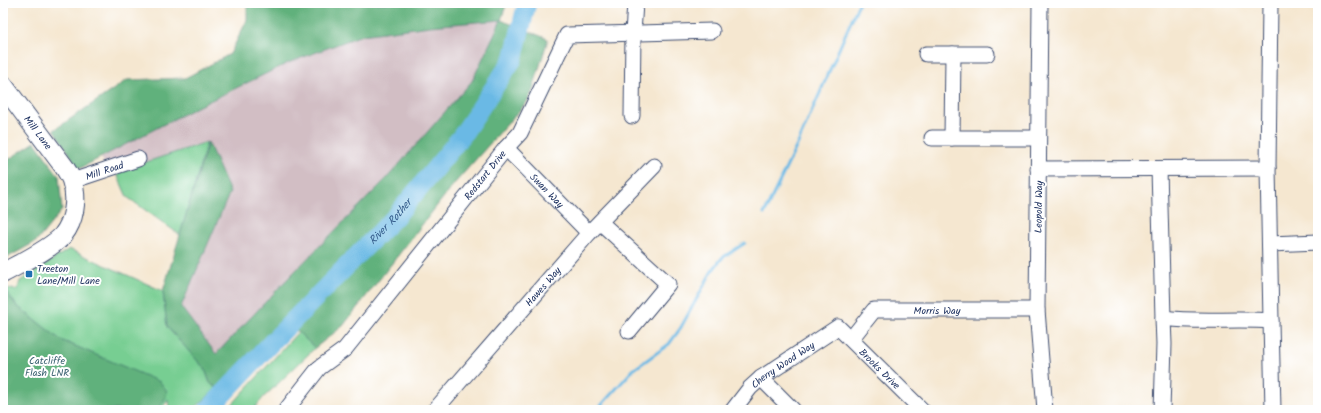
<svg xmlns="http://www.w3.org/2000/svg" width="1321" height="413" font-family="Kalam,sans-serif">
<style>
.industrial{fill:#d2bec4}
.green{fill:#77ce92;stroke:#497e78}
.forest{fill:#61b17c;stroke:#3e706d}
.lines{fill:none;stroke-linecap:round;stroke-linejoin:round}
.stream{stroke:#6bb9e5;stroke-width:3}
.river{stroke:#6bb9e5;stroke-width:19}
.minor-casing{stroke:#3c4b6f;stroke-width:17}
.major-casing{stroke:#3c4b6f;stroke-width:21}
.minor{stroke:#fff;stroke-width:15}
.major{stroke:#fff;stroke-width:19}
.poi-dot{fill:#1f6fb2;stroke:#fff;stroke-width:1.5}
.labels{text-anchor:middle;stroke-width:4;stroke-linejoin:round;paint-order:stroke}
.street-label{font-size:10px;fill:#1b2f5e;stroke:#fff}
.poi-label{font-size:10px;fill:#1b2f5e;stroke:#fff;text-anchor:start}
.park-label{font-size:10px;fill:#375f6e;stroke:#fff}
.water-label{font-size:11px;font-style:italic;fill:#375f8d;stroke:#fff}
</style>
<rect width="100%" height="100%" fill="#fff"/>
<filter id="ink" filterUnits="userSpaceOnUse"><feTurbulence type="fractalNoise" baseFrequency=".025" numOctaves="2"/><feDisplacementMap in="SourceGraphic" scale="8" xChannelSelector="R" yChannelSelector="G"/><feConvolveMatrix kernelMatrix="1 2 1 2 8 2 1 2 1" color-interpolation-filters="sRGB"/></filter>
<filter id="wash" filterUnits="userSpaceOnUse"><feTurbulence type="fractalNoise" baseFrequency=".012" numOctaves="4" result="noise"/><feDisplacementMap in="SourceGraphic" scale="16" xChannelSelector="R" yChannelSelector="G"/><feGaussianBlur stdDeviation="0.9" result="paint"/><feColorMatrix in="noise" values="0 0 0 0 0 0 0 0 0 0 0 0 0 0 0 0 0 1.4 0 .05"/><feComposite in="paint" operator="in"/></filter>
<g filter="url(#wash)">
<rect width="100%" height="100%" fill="#f5e7d0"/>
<polygon class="industrial" points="501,20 472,81 387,178 293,273 216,355 181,307 230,192 208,142 109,174 101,157 193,109 288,63 362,35 430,26"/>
<g class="green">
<polygon points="207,142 180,235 127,197 116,172"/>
<polygon points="69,249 163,291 167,327 205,369 210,383 217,388 193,410 169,410 168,400 161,410 3,410 16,307 34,319 17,306 3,287 15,290 18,288 20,281"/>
<polygon points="299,331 315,348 263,398 253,410 227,410"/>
</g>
<g class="forest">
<polygon points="247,3 507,3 501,20 548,39 532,92 527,102 454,184 343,326 315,348 283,318 217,388 210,383 205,369 167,327 163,291 208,142 230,192 181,307 216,354 293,273 387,178 472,81 501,20 430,26 362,35 288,63 193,109 79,169 54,130 127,80 185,78 230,54 247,20"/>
<polygon points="35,142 59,176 62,210 37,241 3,260 3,163"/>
<polygon points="3,288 17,306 61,340 160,382 167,391 166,397 158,410 3,410"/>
</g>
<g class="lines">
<g class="stream">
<polyline points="764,214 799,141 859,3"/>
<polyline points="597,410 633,370 669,344 680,329 712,271 722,258 745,243"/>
</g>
<path class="river" id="s1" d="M208,410L275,339L396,216L461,137L513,59L527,3"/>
</g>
</g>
<g filter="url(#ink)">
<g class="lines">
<defs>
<g id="minor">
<polyline points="1040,3 1037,310 1045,410"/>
<polyline points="1270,3 1268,168 1271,321"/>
<polyline points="926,54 987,54"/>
<polyline points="632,116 633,33 635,3"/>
<polyline points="932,138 1038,138"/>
<polyline points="952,138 953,54"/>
<path id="s2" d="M506,148L589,233"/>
<polyline points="1038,169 1268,168"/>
<polyline points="1159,169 1163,318"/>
<path id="s3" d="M72,181L138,159"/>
<polyline points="600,222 668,284 629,331"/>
<polyline points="1270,244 1318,242"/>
<path id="s4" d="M851,339L874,310H1037"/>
<polyline points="761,378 793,410"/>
<path id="s5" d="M286,410L319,368L345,349L506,148L520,133L567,35L712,31"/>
<path id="s6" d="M435,410L589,233L654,166"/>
<path id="s7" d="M733,410L750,388L761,378L838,327L922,410"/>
<path d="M1162,410L1164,344L1163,318C1199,323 1235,318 1271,321L1273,410"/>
</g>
<g id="major">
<path id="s8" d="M3,85L65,168C67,172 71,177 72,182C78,199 74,221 63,235C51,249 19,264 3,273"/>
</g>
</defs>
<use href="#minor" class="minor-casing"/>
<use href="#major" class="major-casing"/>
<use href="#minor" class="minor"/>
<use href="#major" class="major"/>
</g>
</g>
<rect class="poi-dot" x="25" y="270" width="8" height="8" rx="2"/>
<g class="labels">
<g class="street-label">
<text dy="4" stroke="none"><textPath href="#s8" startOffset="59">Mill Lane</textPath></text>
<text dy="4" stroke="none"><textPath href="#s3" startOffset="34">Mill Road</textPath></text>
<text dy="4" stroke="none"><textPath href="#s5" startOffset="309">Redstart Drive</textPath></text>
<text dy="4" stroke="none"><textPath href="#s2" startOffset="59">Swan Way</textPath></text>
<text transform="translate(1038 207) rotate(-89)" y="4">Leopold Way</text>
<text dy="4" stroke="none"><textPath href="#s6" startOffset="164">Hawes Way</textPath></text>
<text dy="4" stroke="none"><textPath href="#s4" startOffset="100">Morris Way</textPath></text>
<text dy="4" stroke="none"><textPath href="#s7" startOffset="68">Cherry Wood Way</textPath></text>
<text dy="4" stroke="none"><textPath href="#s7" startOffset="194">Brooks Drive</textPath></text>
</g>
<g class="poi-label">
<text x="37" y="272">Treeton<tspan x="37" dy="12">Lane/Mill Lane</tspan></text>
</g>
<g class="park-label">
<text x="47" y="364">Catcliffe<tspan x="47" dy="12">Flash LNR</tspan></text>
</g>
<g class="water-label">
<text dy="4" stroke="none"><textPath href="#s1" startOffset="262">River Rother</textPath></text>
</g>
</g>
<rect width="1321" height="413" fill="none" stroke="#fff" stroke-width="16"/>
</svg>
